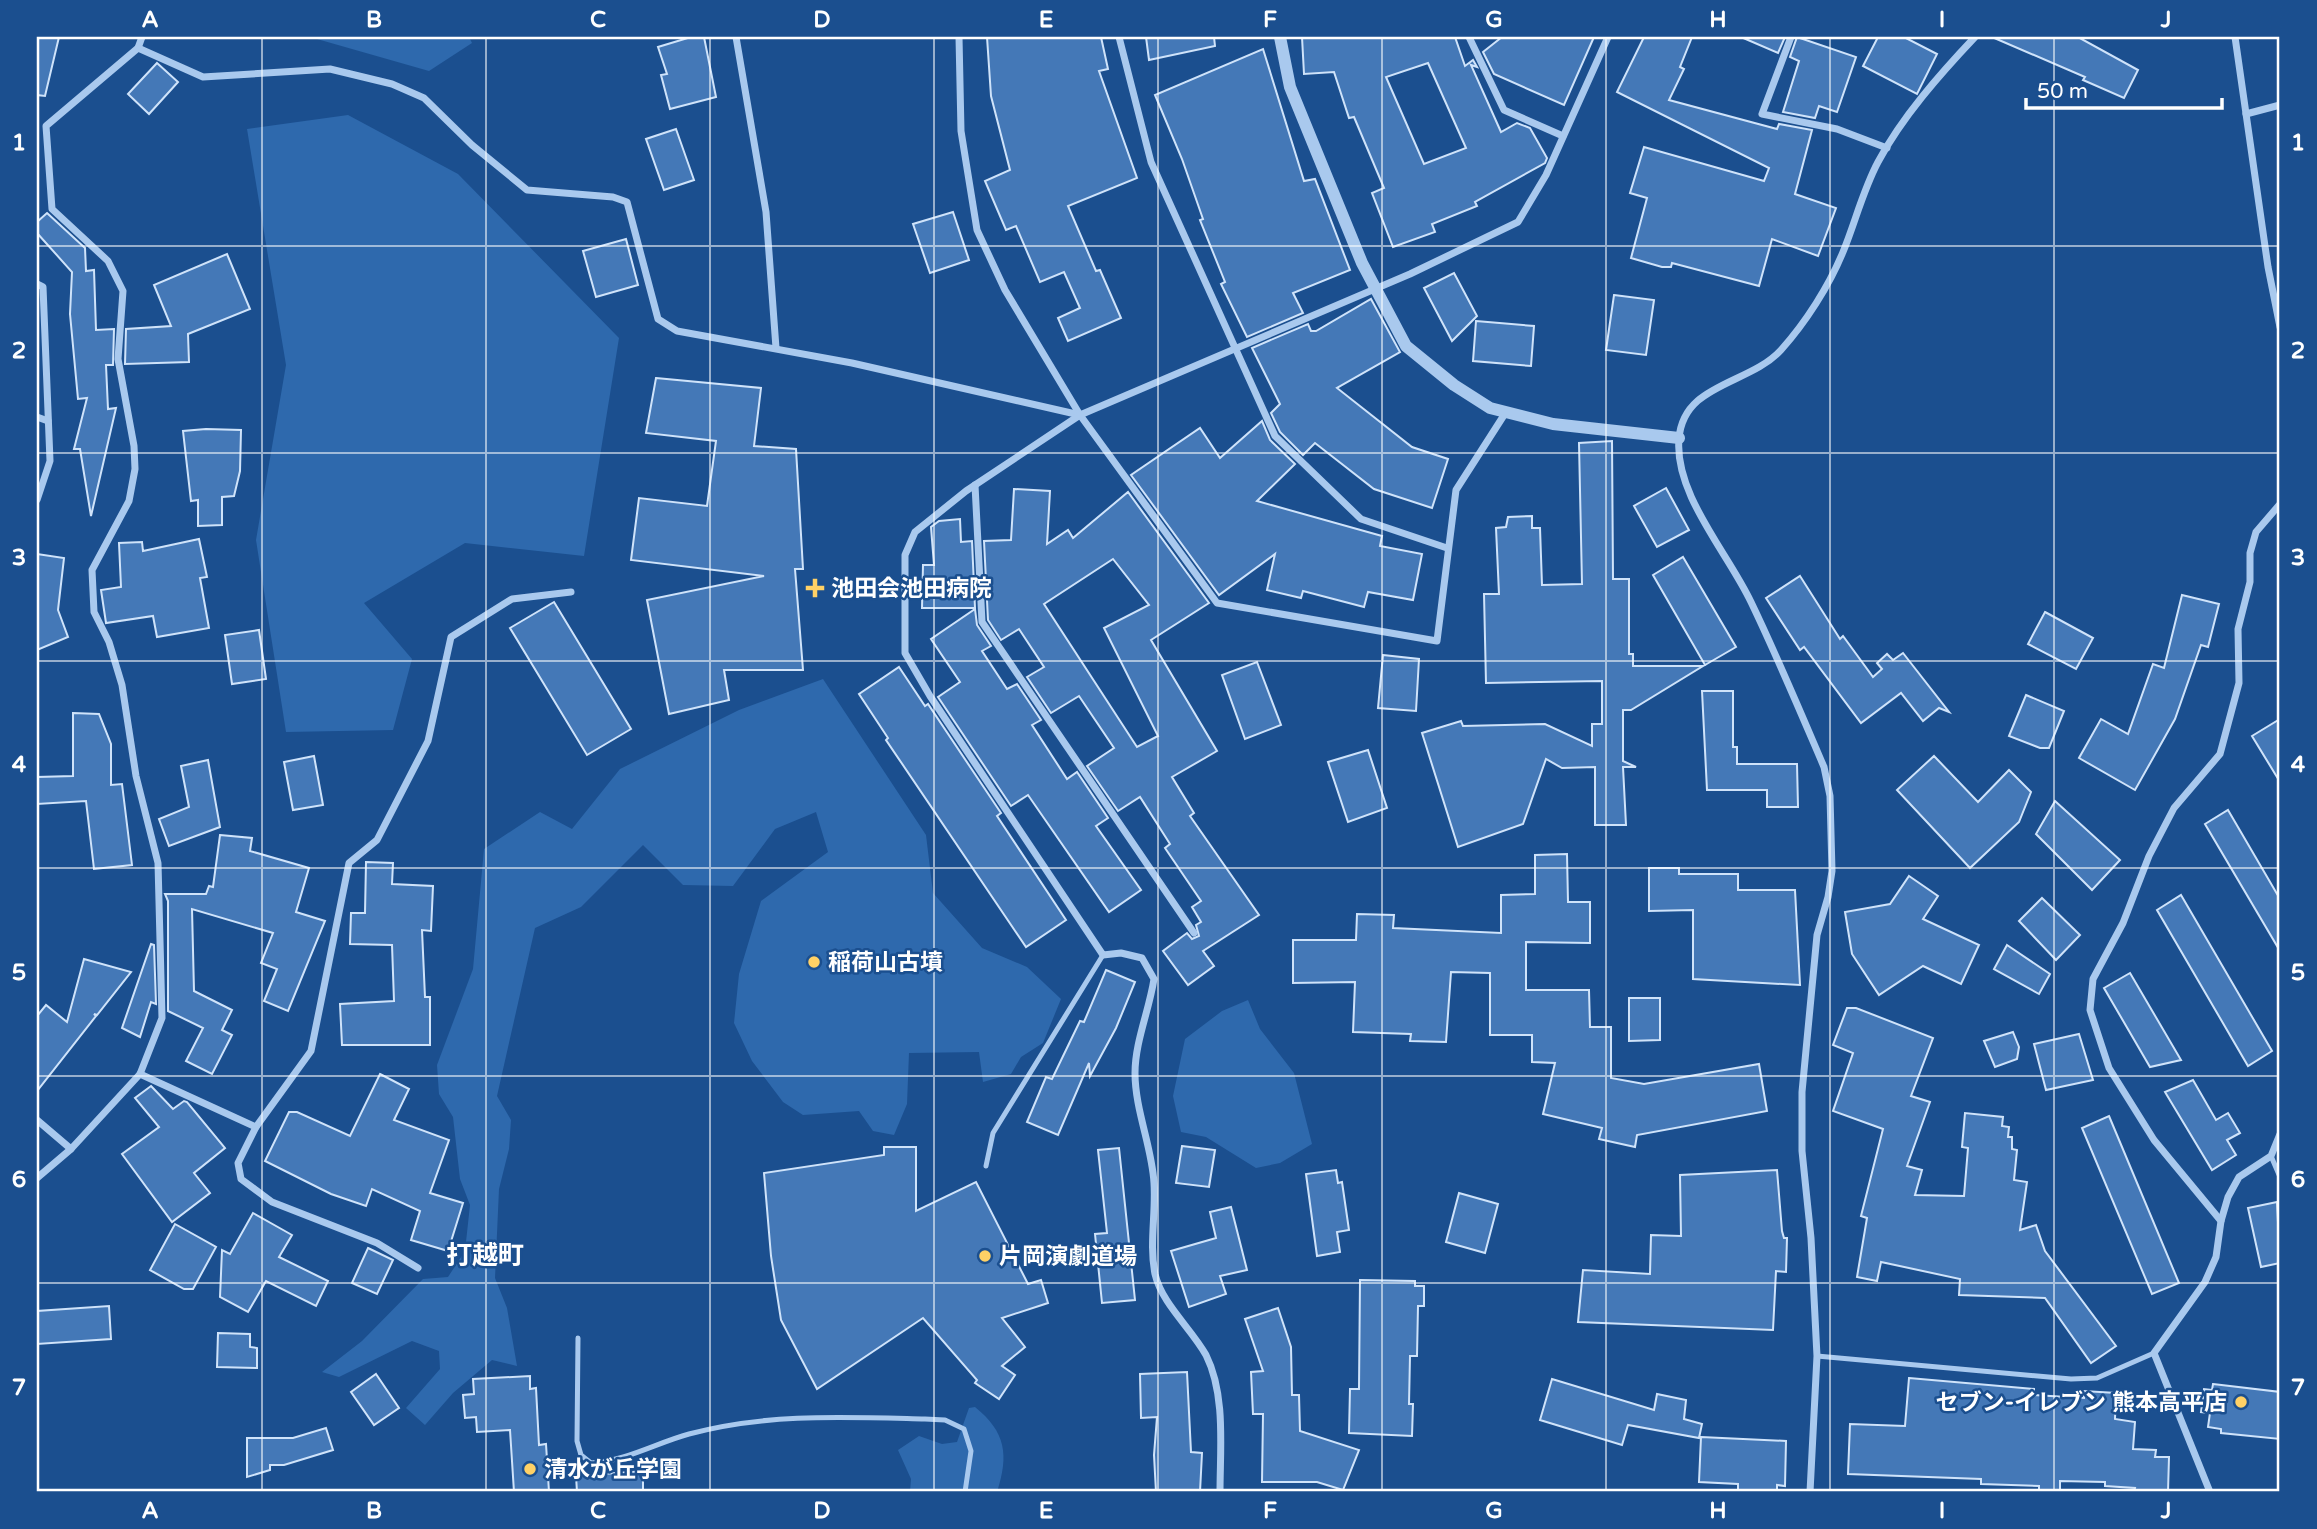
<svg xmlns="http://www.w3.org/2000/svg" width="2317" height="1529" font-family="'Varela Round','Noto Sans JP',sans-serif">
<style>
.green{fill:#2e69ad}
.building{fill:#4478b7;stroke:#cfe3fa;stroke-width:2;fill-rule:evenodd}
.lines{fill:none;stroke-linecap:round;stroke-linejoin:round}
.service{stroke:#a9c9ee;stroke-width:5}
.minor{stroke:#a9c9ee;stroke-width:7}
.tertiary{stroke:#a9c9ee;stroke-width:12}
.grid{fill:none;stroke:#fff;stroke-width:2;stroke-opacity:0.55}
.poi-dot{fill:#ffd166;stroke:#1b4f8f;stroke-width:2.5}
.labels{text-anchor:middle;stroke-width:5;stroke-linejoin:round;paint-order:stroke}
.poi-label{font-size:23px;font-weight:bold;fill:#fff;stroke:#1b4f8f;text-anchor:start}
.quarter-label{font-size:26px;font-weight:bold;fill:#fff;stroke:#1b4f8f}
.neatline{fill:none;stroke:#fff;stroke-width:2.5}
.grid-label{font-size:23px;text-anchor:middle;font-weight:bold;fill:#fff}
</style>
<rect width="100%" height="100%" fill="#1b4f8f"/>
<g class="green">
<polygon points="310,37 469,37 472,43 429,71"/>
<polygon points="348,115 458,174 619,338 584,556 465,543 364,603 412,659 393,730 286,732 256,540 286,365 247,129"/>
<polygon points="823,679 926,835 933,893 982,948 1027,967 1061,999 1043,1043 1021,1057 1011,1074 983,1082 979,1052 909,1053 907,1104 894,1135 873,1131 859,1111 803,1115 783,1102 752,1061 734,1023 739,974 761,901 828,852 816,812 775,829 733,886 683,885 643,845 581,907 535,928 497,1096 511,1120 509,1149 499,1189 495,1278 507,1308 517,1366 492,1360 453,1393 425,1425 406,1408 440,1369 439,1351 412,1341 339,1377 322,1372 362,1341 423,1279 448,1277 465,1251 470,1205 460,1179 453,1117 439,1094 437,1065 473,969 484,849 540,812 572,829 620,769 739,710"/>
<polygon points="1248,1000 1260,1029 1294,1073 1312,1144 1280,1163 1256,1168 1206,1137 1181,1132 1173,1096 1185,1039 1222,1011"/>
<path d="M975,1407C1006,1432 1009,1455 997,1492H910L911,1479L898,1450L919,1436L942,1444L957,1442L969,1408Z"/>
</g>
<g class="building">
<polygon points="37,37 59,37 45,96 37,95"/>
<polygon points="691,37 704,37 716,97 670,109 661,75 667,74 658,47"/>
<polygon points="987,37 1101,37 1108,69 1099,71 1137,178 1068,206 1096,271 1100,270 1121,318 1068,341 1058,318 1080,308 1064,272 1040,282 1016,226 1006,230 985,181 1010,170 991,96"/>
<polygon points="1146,37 1214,37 1215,46 1149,60"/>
<path d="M1302,37H1455L1465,66L1473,60L1477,67L1471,65L1501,132L1517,123L1530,128L1547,158L1545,163L1475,202L1477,206L1432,224L1435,232L1393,247L1372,193L1384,188L1354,117L1349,118L1334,72L1304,74ZM1428,63L1466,148L1424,164L1386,77Z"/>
<polygon points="1502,37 1594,37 1564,105 1494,74 1483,52"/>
<polygon points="1644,37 1692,37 1680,67 1684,69 1669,100 1777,129 1779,124 1812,130 1795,194 1836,208 1818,256 1772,239 1759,286 1672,263 1671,267 1662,267 1631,258 1647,198 1630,193 1644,147 1764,181 1769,168 1617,92"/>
<polygon points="1741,37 1785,37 1778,53"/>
<polygon points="1797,37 1856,57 1837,112 1819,106 1815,118 1783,112 1799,61 1790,57"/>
<polygon points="1878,37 1904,37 1937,54 1917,94 1863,66"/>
<polygon points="1992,37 2078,37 2138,70 2124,98 2083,80 2085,77"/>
<polygon points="1263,49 1304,181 1315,179 1350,270 1293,293 1303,313 1247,337 1221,284 1225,282 1200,220 1203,219 1182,159 1155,95"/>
<polygon points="157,63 178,82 149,114 128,94"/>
<polygon points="676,129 694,180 664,190 646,139"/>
<polygon points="953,212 969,260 930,273 913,224"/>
<polygon points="47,213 85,248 86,271 94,270 96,330 114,329 113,365 106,365 108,409 116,408 91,516 80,449 74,449 87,398 78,399 70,314 72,272 37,233 37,222"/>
<polygon points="626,239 638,285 596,297 583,251"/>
<polygon points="227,254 250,309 188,334 189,362 125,364 126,329 171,326 154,285"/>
<polygon points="1454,273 1477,316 1452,341 1424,288"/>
<polygon points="1614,295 1654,300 1646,355 1606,350"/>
<polygon points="1371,299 1400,352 1337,388 1412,447 1448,459 1432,508 1374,489 1315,443 1303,455 1280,432 1271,413 1280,404 1252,348 1308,324 1311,331 1316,331"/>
<polygon points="1476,321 1534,326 1531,366 1473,361"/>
<polygon points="656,378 761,388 754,446 796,449 803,569 795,569 803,670 724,670 729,700 669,714 647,600 764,576 631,560 639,498 707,506 716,441 646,433"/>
<polygon points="1262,421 1270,440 1295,464 1257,501 1382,536 1380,546 1422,554 1413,600 1368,592 1364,607 1303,591 1301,598 1267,590 1275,554 1219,595 1131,475 1200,428 1220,458"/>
<polygon points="206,429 241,430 240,471 234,496 222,497 222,525 198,526 198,500 191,501 183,431"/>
<polygon points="1612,441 1613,579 1629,579 1629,654 1633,654 1633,666 1703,666 1631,710 1623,710 1623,761 1636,767 1623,767 1626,825 1595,825 1595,767 1562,768 1546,759 1523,824 1458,847 1422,733 1461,721 1463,726 1545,724 1592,746 1592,724 1602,724 1602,681 1486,683 1484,594 1499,594 1496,528 1506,527 1508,517 1532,516 1532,528 1540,528 1542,585 1582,584 1579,443"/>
<polygon points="1666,488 1689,530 1657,547 1634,506"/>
<path d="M1014,489L1050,491L1047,544L1068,530L1073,538L1128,492L1209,603L1151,640L1217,751L1172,777L1194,813L1190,816L1259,915L1203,951L1214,966L1188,985L1163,951L1187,933L1192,939L1199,936L1196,925L1201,922L1192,907L1201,901L1165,848L1170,844L1140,797L1118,811L1087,766L1114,748L1079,696L1051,713L1027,677L1044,667L1019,629L1001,640L988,620L984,541L1011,540ZM1113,559L1149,605L1104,628L1158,736L1137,747L1044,604Z"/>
<polygon points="960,519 961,542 972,541 975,608 922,608 923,565 934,565 931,527 939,521"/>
<polygon points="199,539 207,577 200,578 209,628 157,637 153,616 106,623 101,590 121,587 119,543 142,542 143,551"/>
<polygon points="37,554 64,558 58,610 68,637 37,650"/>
<polygon points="1683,557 1736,647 1705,665 1653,575"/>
<polygon points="1800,576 1840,639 1843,636 1873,677 1882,669 1877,663 1887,654 1893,660 1903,653 1949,712 1939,708 1923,721 1901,693 1861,723 1804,647 1800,650 1766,598"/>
<polygon points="2182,595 2219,604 2208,647 2201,645 2175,719 2135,790 2079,758 2101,719 2128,734 2153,664 2164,668"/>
<polygon points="554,602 631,729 587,755 510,628"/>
<polygon points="975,609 977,625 991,646 982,651 1007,689 1017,684 1041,720 1032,725 1067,779 1077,772 1108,818 1096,826 1141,890 1109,912 1028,795 1011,806 938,697 960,682 931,639"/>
<polygon points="2045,612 2093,638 2076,669 2028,644"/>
<polygon points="259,630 266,679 232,684 225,635"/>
<polygon points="1383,655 1419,659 1416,711 1378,708"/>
<polygon points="1257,662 1281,725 1245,739 1222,675"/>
<polygon points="899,667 925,706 928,704 1001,813 997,816 1066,920 1026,947 886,740 888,738 859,694"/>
<polygon points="1702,691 1733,691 1733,747 1737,747 1737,764 1797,764 1798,807 1767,807 1767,790 1707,790"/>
<polygon points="2026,695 2064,711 2049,748 2040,748 2009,736"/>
<polygon points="73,713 99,714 111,744 111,785 122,784 132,865 94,869 86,801 37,804 37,777 73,776"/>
<polygon points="2280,719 2280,782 2252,736"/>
<polygon points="1368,750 1387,808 1348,822 1328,762"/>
<polygon points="314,756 323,805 293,810 284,762"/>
<polygon points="1934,756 1978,802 2009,770 2031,792 2019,822 1970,868 1897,790"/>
<polygon points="208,760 220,827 169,846 159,819 189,807 181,766"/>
<polygon points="2055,801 2120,860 2092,890 2036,834"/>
<polygon points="2228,810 2280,899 2280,951 2205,824"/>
<polygon points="220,835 252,838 250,851 309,868 296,912 325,921 288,1011 264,1001 277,969 261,963 273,933 192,909 194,991 232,1010 222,1030 232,1035 212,1074 186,1061 203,1028 168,1011 168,901 165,894 206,894 209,886 213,887"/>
<polygon points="1567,854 1568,902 1590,902 1590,943 1526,942 1526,990 1589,990 1590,1027 1611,1027 1611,1078 1644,1084 1759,1064 1767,1111 1637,1135 1635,1147 1599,1139 1602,1128 1543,1114 1555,1063 1532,1062 1532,1035 1490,1035 1490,973 1451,972 1446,1042 1410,1041 1411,1034 1353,1032 1355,982 1293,983 1293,940 1356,940 1357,914 1394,915 1393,928 1501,933 1501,895 1535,894 1535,855"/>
<polygon points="366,862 393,863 392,884 433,886 431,931 422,930 425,997 430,997 430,1045 342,1045 340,1004 394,1001 392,945 350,944 351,913 365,913"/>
<polygon points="1649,868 1679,868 1679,874 1738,874 1738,890 1795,890 1800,985 1693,979 1693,910 1649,911"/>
<polygon points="1909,876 1938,896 1923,919 1979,945 1961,984 1923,966 1879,995 1852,954 1845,912 1890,904"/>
<polygon points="2181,895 2272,1051 2248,1066 2157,910"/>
<polygon points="2042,898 2080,935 2056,960 2019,921"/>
<polygon points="151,944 154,945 156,1004 151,1002 140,1037 122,1028"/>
<polygon points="2007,945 2050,974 2039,994 1994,969"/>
<polygon points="84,959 131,972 97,1015 94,1014 96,1016 37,1091 37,1016 46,1005 67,1022"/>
<polygon points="1106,970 1135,982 1116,1028 1090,1076 1089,1063 1058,1135 1027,1122 1046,1077 1052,1079 1080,1021 1084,1022"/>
<polygon points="2130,973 2181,1060 2150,1067 2104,988"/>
<polygon points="1629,998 1660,998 1660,1040 1629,1041"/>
<polygon points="1847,1008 1856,1008 1933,1038 1911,1096 1930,1102 1907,1166 1922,1170 1915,1195 1964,1196 1968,1148 1962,1147 1965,1113 2003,1117 2002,1126 2009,1127 2008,1137 2012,1137 2012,1149 2017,1150 2014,1180 2027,1182 2020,1230 2036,1225 2045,1251 2116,1346 2091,1363 2045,1298 1959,1295 1960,1279 1881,1262 1877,1281 1857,1277 1867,1218 1861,1216 1883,1129 1833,1111 1853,1053 1833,1045"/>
<polygon points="2013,1032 2019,1047 2017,1059 1995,1067 1984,1041"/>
<polygon points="2079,1034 2093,1080 2046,1090 2034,1044"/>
<polygon points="380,1074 409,1089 394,1120 449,1140 430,1193 463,1203 448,1251 411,1240 420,1211 372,1189 366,1206 331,1194 265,1161 289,1112 297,1112 350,1136"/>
<polygon points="2193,1080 2216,1120 2228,1113 2240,1133 2227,1140 2236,1155 2212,1170 2165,1092"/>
<polygon points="151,1086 173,1109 184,1101 187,1102 225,1148 194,1173 210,1193 172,1222 122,1154 159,1127 135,1098"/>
<polygon points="2109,1116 2179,1283 2152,1294 2082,1128"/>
<polygon points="1182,1146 1215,1150 1209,1187 1176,1183"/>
<polygon points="884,1147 916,1147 916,1211 976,1182 1028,1284 1041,1280 1048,1303 1002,1318 1025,1347 1002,1366 1015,1375 999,1399 975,1383 977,1380 923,1318 817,1389 781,1320 771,1256 764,1173 884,1155"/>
<polygon points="1119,1148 1135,1300 1102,1303 1095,1234 1107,1233 1098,1150"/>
<polygon points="1336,1170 1338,1183 1342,1182 1349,1230 1337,1232 1340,1252 1317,1256 1306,1174"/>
<polygon points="1777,1170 1782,1231 1784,1238 1787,1238 1786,1272 1776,1271 1773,1330 1578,1322 1583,1270 1650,1274 1651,1235 1681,1236 1680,1175"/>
<polygon points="1459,1193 1498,1204 1485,1253 1446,1242"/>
<polygon points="2277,1202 2280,1263 2261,1267 2248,1208"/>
<polygon points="1231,1207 1247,1270 1220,1276 1226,1294 1189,1307 1171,1251 1216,1238 1210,1212"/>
<polygon points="253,1213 292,1235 279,1257 328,1281 316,1306 266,1281 248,1312 220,1297 222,1250 230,1254"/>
<polygon points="175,1224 216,1247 193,1289 184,1289 150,1270"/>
<polygon points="368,1248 393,1260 377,1294 352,1283"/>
<polygon points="1360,1280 1415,1281 1415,1286 1424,1286 1424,1306 1418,1306 1417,1356 1410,1356 1409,1404 1413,1404 1412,1436 1349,1433 1350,1389 1359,1389"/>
<polygon points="109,1306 111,1339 37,1344 37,1311"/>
<polygon points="1278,1308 1291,1347 1292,1395 1299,1395 1300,1431 1359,1450 1343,1490 1317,1482 1262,1482 1263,1414 1253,1414 1251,1372 1263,1371 1245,1319"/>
<polygon points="218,1333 250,1334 250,1347 257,1348 257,1368 217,1367"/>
<polygon points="1187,1372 1191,1452 1202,1453 1200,1492 1156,1492 1154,1455 1157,1417 1141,1418 1140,1374"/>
<polygon points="376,1374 399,1408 374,1425 351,1392"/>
<polygon points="530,1376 530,1389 536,1388 539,1445 546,1444 549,1492 514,1492 510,1430 477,1432 476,1417 465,1418 463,1395 474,1394 473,1379"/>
<polygon points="1909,1378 2034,1389 2034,1395 2084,1398 2084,1391 2116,1393 2115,1419 2135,1422 2133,1449 2156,1450 2155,1457 2169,1457 2168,1492 2134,1492 2135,1488 2105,1486 2105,1482 2060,1481 2060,1492 2039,1492 2039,1486 1981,1484 1981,1479 1848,1474 1850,1424 1905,1426"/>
<polygon points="1552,1379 1654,1410 1657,1394 1686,1400 1684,1419 1702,1424 1699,1438 1628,1425 1622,1445 1540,1420"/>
<polygon points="2213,1384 2280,1392 2280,1439 2221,1433 2221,1429 2208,1427 2210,1413 2201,1412 2204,1389 2212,1390"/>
<polygon points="326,1428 333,1450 284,1465 270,1465 270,1470 247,1477 247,1438 293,1438"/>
<polygon points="1701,1437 1786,1441 1785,1486 1777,1485 1777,1492 1738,1490 1738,1484 1699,1482"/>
<polygon points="643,1471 643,1492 577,1492 576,1476"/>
</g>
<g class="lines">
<g class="service">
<polyline points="2271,1156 2280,1177"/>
<polyline points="986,1166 993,1133 1103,955"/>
<path d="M578,1338L577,1441L581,1455L591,1463C626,1461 656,1443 689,1434C767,1413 845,1417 925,1419L945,1420L964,1429L971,1451L965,1492"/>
<polyline points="1817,1356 2071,1379 2097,1378 2154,1353"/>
</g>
<g class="minor">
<polyline points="736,37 766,212 776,348"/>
<polyline points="959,37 961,131 977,230 1005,290 1080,415 1217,603 1437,641 1456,490 1506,412"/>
<polyline points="1119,37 1151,162 1275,436 1361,519 1447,548"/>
<polyline points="1469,37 1504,110 1563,136"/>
<polyline points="1791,37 1762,114 1837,129 1887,148"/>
<polyline points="2235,37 2268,267 2280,327"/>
<polyline points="138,48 203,77 330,69 392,84 424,98 472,145 527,190 613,197 627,202 658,319 677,331 852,363 1080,415"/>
<polyline points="2246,114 2280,105"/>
<polyline points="37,284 43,287 50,461 37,500"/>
<polyline points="37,417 48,421"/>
<polyline points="975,485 982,622 1194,933"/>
<polyline points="140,1074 256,1127 311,1051 349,863 377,840 428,741 451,637 512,599 571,592"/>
<polyline points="37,1120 71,1149"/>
<polyline points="256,1127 238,1163 241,1179 272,1202 377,1243 418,1268"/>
<polyline points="37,1178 71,1149 140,1074 162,1018 158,863 136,776 122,685 109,642 94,612 92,570 129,501 135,469 134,446 118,359 123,291 108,261 52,209 46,126 138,48 142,37"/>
<polyline points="2221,1221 2228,1197 2239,1177 2271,1156 2280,1134"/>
<path d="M1220,1492C1220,1449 1226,1395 1206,1355C1191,1328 1162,1304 1155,1274C1149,1244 1156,1214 1154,1183C1152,1147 1135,1110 1135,1073C1135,1042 1149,1011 1154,979L1142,958L1121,953L1103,955L930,696L905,653V555L915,532L966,491L1080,415L1410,274L1518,222L1546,175L1608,37"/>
<path d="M1810,1492L1817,1356L1811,1238L1802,1151V1092L1817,935L1828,897L1832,871L1830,796L1824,767C1800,711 1777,656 1751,602C1728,553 1674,494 1679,439C1683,383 1749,385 1781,350C1806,322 1829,286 1843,252C1855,223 1863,190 1878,162C1902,117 1940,74 1975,37"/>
<polyline points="2210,1492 2154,1353 2205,1282 2216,1257 2221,1221 2154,1140 2109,1068 2090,1010 2093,979 2123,923 2149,856 2174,808 2220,754 2239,683 2238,629 2250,582 2250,553 2256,532 2280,504"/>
</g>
<polyline class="tertiary" points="1280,37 1290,87 1362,263 1406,346 1454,385 1490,408 1553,424 1679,438"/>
</g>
<path class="grid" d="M262,37V1492M486,37V1492M710,37V1492M934,37V1492M1158,37V1492M1382,37V1492M1606,37V1492M1830,37V1492M2054,37V1492M37,246H2280M37,453H2280M37,661H2280M37,868H2280M37,1076H2280M37,1283H2280"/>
<g class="poi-dot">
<path d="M811.5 577.5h7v7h7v7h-7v7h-7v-7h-7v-7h7z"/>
<circle cx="814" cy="962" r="7"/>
<circle cx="985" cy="1256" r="7"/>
<circle cx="2241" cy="1402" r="7"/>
<circle cx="530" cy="1469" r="7"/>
</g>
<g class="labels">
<g class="poi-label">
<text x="831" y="596">池田会池田病院</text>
<text x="828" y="970">稲荷山古墳</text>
<text x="999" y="1264">片岡演劇道場</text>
<text x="2227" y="1410" text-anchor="end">セブン-イレブン 熊本高平店</text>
<text x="544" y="1477">清水が丘学園</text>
</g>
<g class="quarter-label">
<text x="485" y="1264">打越町</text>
</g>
</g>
<rect width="2317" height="1529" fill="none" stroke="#1b4f8f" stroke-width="77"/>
<path d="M2026 98v10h196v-10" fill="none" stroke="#ffffff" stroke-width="3.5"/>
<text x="2037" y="98" font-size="21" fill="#ffffff" stroke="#1b4f8f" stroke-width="5" paint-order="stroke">50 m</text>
<rect x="38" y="38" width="2240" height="1452" class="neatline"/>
<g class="grid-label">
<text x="150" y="27">A</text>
<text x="374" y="27">B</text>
<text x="598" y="27">C</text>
<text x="822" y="27">D</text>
<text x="1046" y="27">E</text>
<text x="1270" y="27">F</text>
<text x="1494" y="27">G</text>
<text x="1718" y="27">H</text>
<text x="1942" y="27">I</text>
<text x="2166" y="27">J</text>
<text x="19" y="150">1</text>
<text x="2298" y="150">1</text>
<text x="19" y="358">2</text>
<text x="2298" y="358">2</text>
<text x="19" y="565">3</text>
<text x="2298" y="565">3</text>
<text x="19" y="772">4</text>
<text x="2298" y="772">4</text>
<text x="19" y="980">5</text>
<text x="2298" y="980">5</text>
<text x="19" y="1187">6</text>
<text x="2298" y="1187">6</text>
<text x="19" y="1395">7</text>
<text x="2298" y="1395">7</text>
<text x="150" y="1518">A</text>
<text x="374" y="1518">B</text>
<text x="598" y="1518">C</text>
<text x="822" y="1518">D</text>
<text x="1046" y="1518">E</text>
<text x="1270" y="1518">F</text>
<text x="1494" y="1518">G</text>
<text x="1718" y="1518">H</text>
<text x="1942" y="1518">I</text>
<text x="2166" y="1518">J</text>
</g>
</svg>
